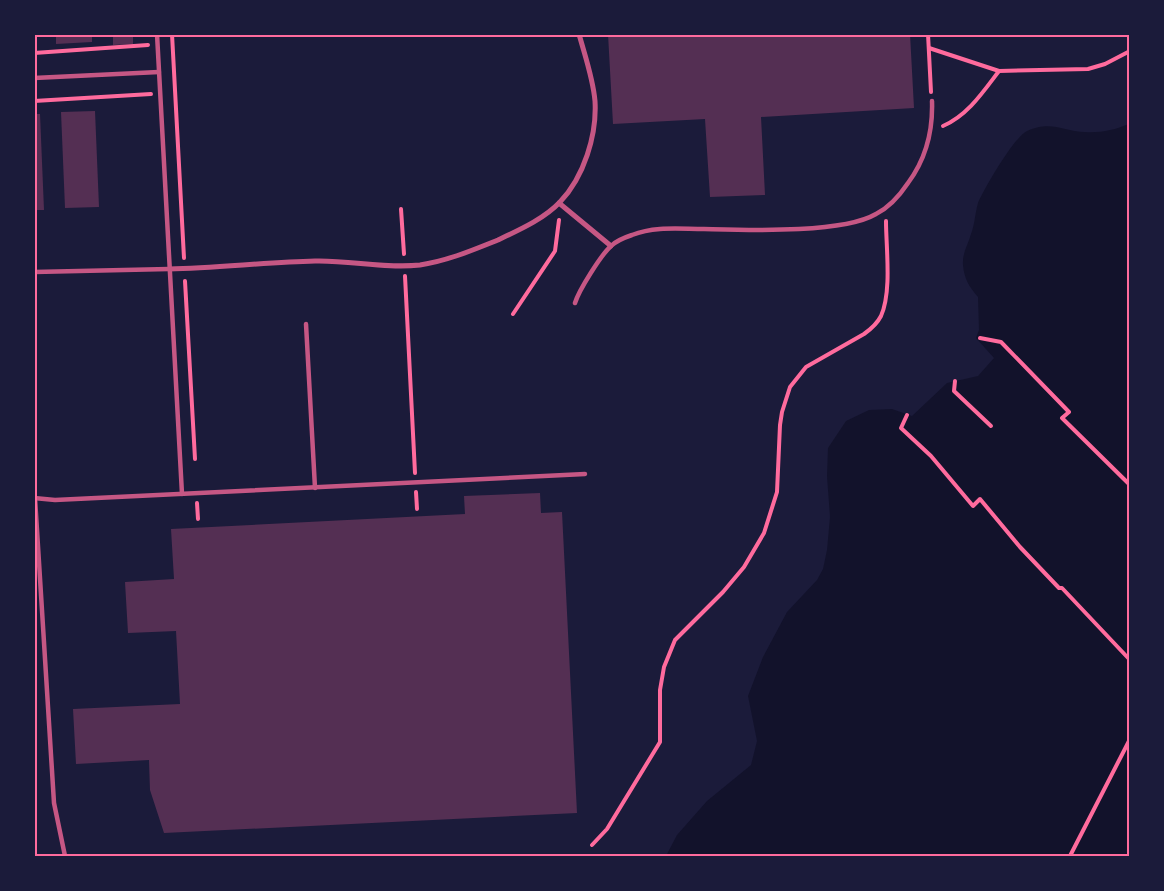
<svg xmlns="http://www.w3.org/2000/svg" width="1164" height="891" font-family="'Public Sans',sans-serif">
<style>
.water{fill:#12122b}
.building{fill:#542f53}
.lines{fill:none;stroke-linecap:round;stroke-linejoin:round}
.path{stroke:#ff6b9d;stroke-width:4}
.service{stroke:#c65784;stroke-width:4.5}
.pedestrian{stroke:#c65784;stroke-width:5}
.neatline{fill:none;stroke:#ff6b9d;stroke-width:2}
</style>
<rect width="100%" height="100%" fill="#1b1b3a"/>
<path class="water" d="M1129,124V856H666L677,835L707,801L751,765L757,741L748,696L763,657L787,612L817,580L823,569L827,550L830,517L827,476L828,448L846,421L869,410L892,409L912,416L947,383L978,376L994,358L976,338L979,330L978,297C969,287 964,278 963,265C962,253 968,245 971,234C975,224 975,213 978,203C984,189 1014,137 1027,131C1051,120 1063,131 1085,132C1101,133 1114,130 1129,124Z"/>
<g class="building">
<polygon points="56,34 92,34 92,42 56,44"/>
<polygon points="113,34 133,34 133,44 113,45"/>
<polygon points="608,34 910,34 914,108 761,117 765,195 710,197 705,119 613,124"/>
<polygon points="95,111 99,207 65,208 61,112"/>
<polygon points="34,114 40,114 44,210 34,210"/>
<polygon points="540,493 541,513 562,512 577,813 164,833 150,790 149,760 76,764 73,709 180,704 176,631 128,633 125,582 174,579 171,529 465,514 464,496"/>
</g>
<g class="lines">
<g class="path">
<polyline points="172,34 184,258"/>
<polyline points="928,34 931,92"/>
<polyline points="929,48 999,71 1088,69 1105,64 1130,51"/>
<polyline points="34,53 148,45"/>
<polyline points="34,101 151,94"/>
<path d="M943,126C968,115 983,92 999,71"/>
<polyline points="401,209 404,254"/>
<polyline points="405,276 415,473"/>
<polyline points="185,281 195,459"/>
<polyline points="513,314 555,251 559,220"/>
<polyline points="980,338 1001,342 1069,412 1062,418 1130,485"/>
<polyline points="955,381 954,391 991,426"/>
<polyline points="907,415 901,428 931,456 973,506 980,499 1020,547 1059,588 1062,588 1130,660"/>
<polyline points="416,492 417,509"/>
<polyline points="197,503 198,519"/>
<path d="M592,845L607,829L660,742V690L664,667L675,640L723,592L744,567L764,533L777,492L780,425L782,412L790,387L806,367L864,334C871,329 877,324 881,316C892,291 886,248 886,221"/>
<polyline points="1070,856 1130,739"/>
</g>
<g class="service">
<polyline points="157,34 182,494"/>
<polyline points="34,78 159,72"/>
<polyline points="34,272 169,269"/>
<path d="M575,303C579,290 601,255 611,246C616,241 626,237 632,235C655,226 679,229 704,229C745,230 842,234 876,214C890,207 900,195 908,183C926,159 933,131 932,101"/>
<polyline points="306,324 315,488"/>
<polyline points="34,498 55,500 585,474"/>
<polyline points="35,498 54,803 65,856"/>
</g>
<g class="pedestrian">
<polyline points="559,203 611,246"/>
<path d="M169,269C218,268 267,262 315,261C350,260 385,269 420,265C447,261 473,250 498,240C519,230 544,219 560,202C584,177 597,135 595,101C593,78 585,56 579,34"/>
</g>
</g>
<rect width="1164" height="891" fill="none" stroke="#1b1b3a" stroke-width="72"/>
<rect x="36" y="36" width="1092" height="819" class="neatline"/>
</svg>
